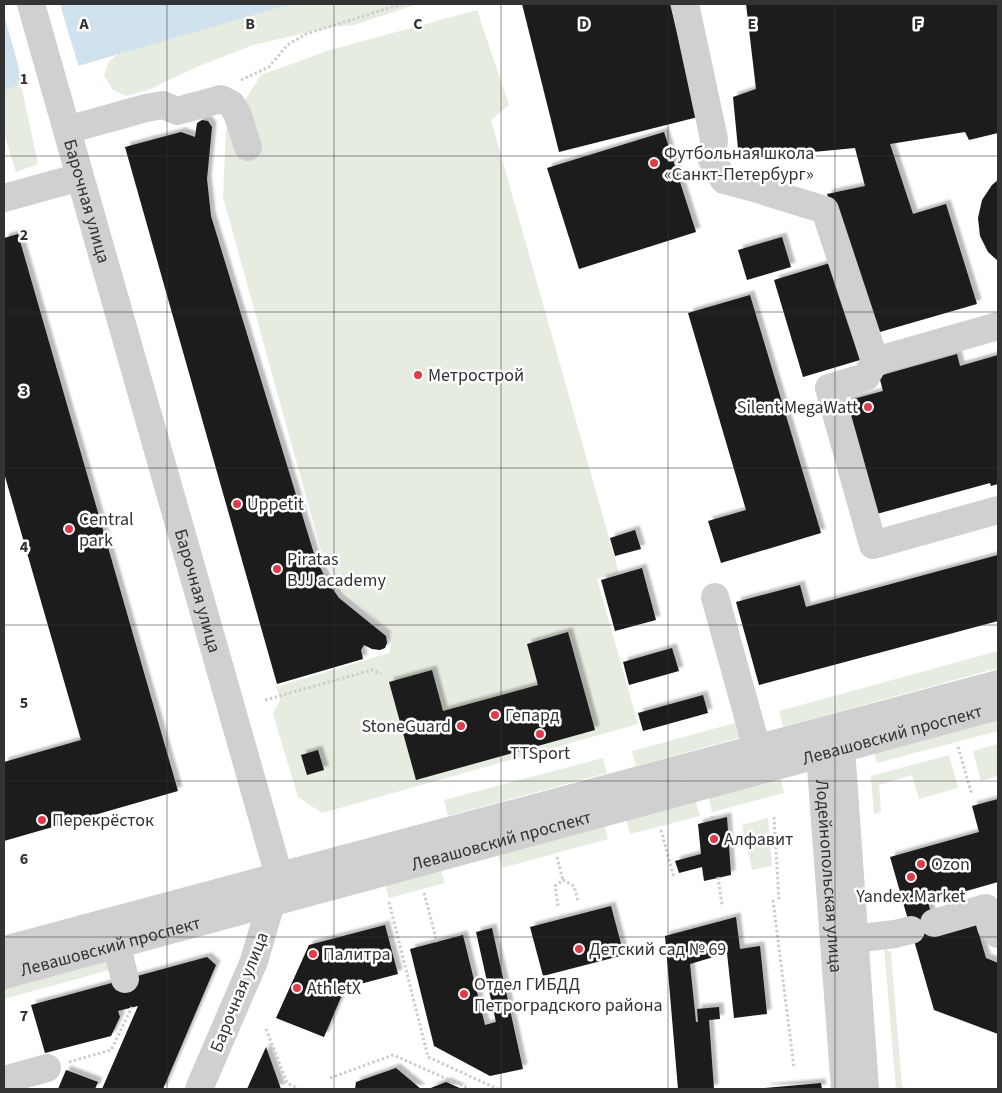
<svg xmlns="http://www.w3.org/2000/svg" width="1002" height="1093" font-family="'Source Sans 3',sans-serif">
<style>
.green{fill:#e6ecdf}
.water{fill:#cfe2ee}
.pier{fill:#fff}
.building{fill:#1a1a1a;filter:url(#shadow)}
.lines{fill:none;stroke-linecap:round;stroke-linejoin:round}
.path{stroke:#cdcdcd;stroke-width:3;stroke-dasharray:2.5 2.5;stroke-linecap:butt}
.minor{stroke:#d0d0d0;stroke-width:28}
.grid{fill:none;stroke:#333;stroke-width:1;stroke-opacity:0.55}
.poi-dot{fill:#e63946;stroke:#fff;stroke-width:2}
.labels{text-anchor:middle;stroke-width:5;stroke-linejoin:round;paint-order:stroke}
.poi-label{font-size:18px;fill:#333;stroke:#fff;text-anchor:start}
.street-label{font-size:18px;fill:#333;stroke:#fff}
.grid-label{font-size:16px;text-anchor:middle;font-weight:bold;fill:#333;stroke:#fff;stroke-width:5;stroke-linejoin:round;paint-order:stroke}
</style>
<defs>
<filter id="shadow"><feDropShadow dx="4.5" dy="-4.5" stdDeviation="1" flood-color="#0004"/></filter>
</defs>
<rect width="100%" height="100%" fill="#fff"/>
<g class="green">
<polygon points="287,4 418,4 354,25 331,27 253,45 199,66 148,90 126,96 113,90 104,75 109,61 123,51"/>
<polygon points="477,10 509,105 491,120 619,573 597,579 638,724 322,813 298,797 273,714 280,700 276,687 389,653 393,635 342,590 322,554 223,197 226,130 261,75 330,50"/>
<polygon points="21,84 38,164 16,172 4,133 4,90"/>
<polygon points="998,651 998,668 783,727 779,711"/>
<polygon points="998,720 998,731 877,763 874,753"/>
<polygon points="742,721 746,736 636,766 632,751"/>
<polygon points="997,744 998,776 981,781 973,751"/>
<polygon points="949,755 958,788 919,799 912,775 879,785 881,812 874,814 871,776"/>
<polygon points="603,758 607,773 448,816 444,800"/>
<polygon points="780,777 784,793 712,812 708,796"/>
<polygon points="695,799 700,816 630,834 626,818"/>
<polygon points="768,818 772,866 752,870 742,825"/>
<polygon points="604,824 608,839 502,868 498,853"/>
<polygon points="441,869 445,883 389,898 385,884"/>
<polygon points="884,947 891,953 902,1086 908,1089 896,1089"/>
<polygon points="110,958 113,969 4,999 4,986"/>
</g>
<polygon class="water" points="60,4 291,4 78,66 74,50 18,67 23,84 4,90 4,17 5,20"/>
<polygon class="pier" points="52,4 60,4 79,68 76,67 72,53 21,69 25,83 24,86 4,15 7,18"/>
<g class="building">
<polygon points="522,4 670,4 698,117 559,152"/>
<polygon points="746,4 998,4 998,133 969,140 965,132 890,144 913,214 946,204 977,304 873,334 827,194 865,186 855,148 739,159 733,97 756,89"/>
<polygon points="202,120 208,121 212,127 207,179 211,216 315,557 327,581 339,598 386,636 387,643 385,648 380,650 372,649 364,645 361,650 363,659 277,684 125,147 181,132 195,137 197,123"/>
<polygon points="664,132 696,232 579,269 547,168"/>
<polygon points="998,180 998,261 988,252 980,236 978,218 982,200 992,185"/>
<polygon points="18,234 178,791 4,841 4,762 81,740 4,473 4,238"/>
<polygon points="782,237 791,267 747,280 738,250"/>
<polygon points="830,263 860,360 803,377 774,280"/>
<polygon points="750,295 821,533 721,563 708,521 746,510 688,313"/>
<polygon points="957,354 960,366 998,355 998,484 991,486 990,483 873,515 846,401 883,391 879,376"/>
<polygon points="635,530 641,549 615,556 610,538"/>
<polygon points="998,555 998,621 759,685 736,602 800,585 806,607"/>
<polygon points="642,568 656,620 615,631 601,580"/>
<polygon points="568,632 595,730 416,780 389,682 432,670 443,711 538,685 527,644"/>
<polygon points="672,648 679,671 629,685 623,662"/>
<polygon points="703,695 708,713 643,731 638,713"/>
<polygon points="318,750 324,770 307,775 301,755"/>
<polygon points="998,799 998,882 928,902 936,932 975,921 986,958 998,963 998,1034 934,1010 890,857 979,832 972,806"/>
<polygon points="727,817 731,875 704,881 702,867 679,873 675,861 701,854 698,824"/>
<polygon points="611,906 624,955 543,976 530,927"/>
<polygon points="736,917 740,949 760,946 767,1014 734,1018 727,953 690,964 696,1022 698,1022 697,1009 719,1007 720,1019 709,1020 714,1089 678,1089 665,936"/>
<polygon points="385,925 398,974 345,988 324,1037 276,1018 309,945"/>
<polygon points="492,928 523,1069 490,1076 434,1046 410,949 463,935 485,1025 496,1022 476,932"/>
<polygon points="207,957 216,965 163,1089 102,1089 138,1006 118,1011 120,1017 111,1036 45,1053 31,1005"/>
<polygon points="266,1047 281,1089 247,1089"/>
<polygon points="396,1068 421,1089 355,1089 356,1082"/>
<polygon points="66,1070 98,1082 95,1089 58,1089"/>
<polygon points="446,1082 462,1089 428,1089"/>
<polygon points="821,1083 822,1089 766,1089 765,1088"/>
</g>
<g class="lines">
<g class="path">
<polyline points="241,80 269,67 287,45 306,34 402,4"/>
<polyline points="265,700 372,670 381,674"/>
<polyline points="958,747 972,795"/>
<polyline points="712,816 713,820"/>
<polyline points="774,817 779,900"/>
<polyline points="661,830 674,878"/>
<polyline points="557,857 563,880"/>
<polyline points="718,877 722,905"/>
<polyline points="424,893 437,942"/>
<polyline points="773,900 794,1068"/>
<polyline points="389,902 428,1057 498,1089"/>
<polyline points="558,906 555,886 563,880 574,886 578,901"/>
<polyline points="266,1029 287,1083 299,1089"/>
<polyline points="69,1062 111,1050 132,1007"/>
<polyline points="330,1078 393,1055 470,1089"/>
</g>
<g class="minor">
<path id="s1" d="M31,4L279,876L254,961L199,1089"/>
<polyline points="685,4 714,139 712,160 724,180 754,188 825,210 875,361"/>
<polyline points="67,130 146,108 163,105 177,111 221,99 231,104 237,113 248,147"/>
<polyline points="4,198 80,177"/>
<polyline points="998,326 875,361 866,377 829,388 873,545 998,510"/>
<polyline points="715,597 757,749"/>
<polyline points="830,733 841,748 865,1089"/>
<path id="s2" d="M825,737L820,754L845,1089"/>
<polyline points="934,923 986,908 991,927 998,934"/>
<polyline points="112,927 125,979"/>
<polyline points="836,941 895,934 911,930"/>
<polyline points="4,950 998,684"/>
<path id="s3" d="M4,975L998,706"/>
<polyline points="4,1080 47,1068"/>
</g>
</g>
<path class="grid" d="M167,4V1089M334,4V1089M501,4V1089M668,4V1089M835,4V1089M4,156H998M4,312H998M4,468H998M4,625H998M4,781H998M4,937H998"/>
<g class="poi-dot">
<circle cx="654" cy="163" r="5"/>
<circle cx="418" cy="375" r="5"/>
<circle cx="868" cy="407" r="5"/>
<circle cx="237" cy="504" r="5"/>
<circle cx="69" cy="529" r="5"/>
<circle cx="277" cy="569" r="5"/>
<circle cx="495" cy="715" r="5"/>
<circle cx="461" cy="726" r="5"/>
<circle cx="540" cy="734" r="5"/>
<circle cx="42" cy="820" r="5"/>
<circle cx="714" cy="839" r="5"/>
<circle cx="921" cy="864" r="5"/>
<circle cx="911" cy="877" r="5"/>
<circle cx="579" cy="949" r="5"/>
<circle cx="313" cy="954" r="5"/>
<circle cx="297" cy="988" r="5"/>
<circle cx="464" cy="994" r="5"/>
</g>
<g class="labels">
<g class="poi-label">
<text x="664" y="159">Футбольная школа<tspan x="664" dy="21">«Санкт-Петербург»</tspan></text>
<text x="428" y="381">Метрострой</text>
<text x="858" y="413" text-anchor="end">Silent MegaWatt</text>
<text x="247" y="510">Uppetit</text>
<text x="79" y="525">Central<tspan x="79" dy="21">park</tspan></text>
<text x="287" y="565">Piratas<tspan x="287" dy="21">BJJ academy</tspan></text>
<text x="505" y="721">Гепард</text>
<text x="451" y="732" text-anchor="end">StoneGuard</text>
<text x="540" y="759" text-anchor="middle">TTSport</text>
<text x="52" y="826">Перекрёсток</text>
<text x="724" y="845">Алфавит</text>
<text x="931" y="870">Ozon</text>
<text x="911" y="902" text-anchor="middle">Yandex.Market</text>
<text x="589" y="955">Детский сад № 69</text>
<text x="323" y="960">Палитра</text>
<text x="474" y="990">Отдел ГИБДД<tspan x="474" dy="21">Петроградского района</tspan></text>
<text x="307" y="994">AthletX</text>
</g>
<g class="street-label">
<text dy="6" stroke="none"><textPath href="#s1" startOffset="205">Барочная улица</textPath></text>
<text dy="6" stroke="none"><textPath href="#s1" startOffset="610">Барочная улица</textPath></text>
<text dy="6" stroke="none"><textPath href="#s3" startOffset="920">Левашовский проспект</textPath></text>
<text dy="6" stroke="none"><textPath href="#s3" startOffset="515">Левашовский проспект</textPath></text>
<text dy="6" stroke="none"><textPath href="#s2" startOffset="140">Лодейнопольская улица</textPath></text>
<text dy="6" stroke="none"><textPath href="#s3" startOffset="110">Левашовский проспект</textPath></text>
<text transform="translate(239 992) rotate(-68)" y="6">Барочная улица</text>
</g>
</g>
<g class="grid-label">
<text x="84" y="29">A</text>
<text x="250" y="29">B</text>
<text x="418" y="29">C</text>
<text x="584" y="29">D</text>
<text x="752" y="29">E</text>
<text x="918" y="29">F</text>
<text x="24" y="84">1</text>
<text x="24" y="240">2</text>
<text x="24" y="396">3</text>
<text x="24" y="552">4</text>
<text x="24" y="708">5</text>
<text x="24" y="864">6</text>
<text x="24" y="1021">7</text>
</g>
<rect width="1002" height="1093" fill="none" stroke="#333333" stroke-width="10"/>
</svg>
